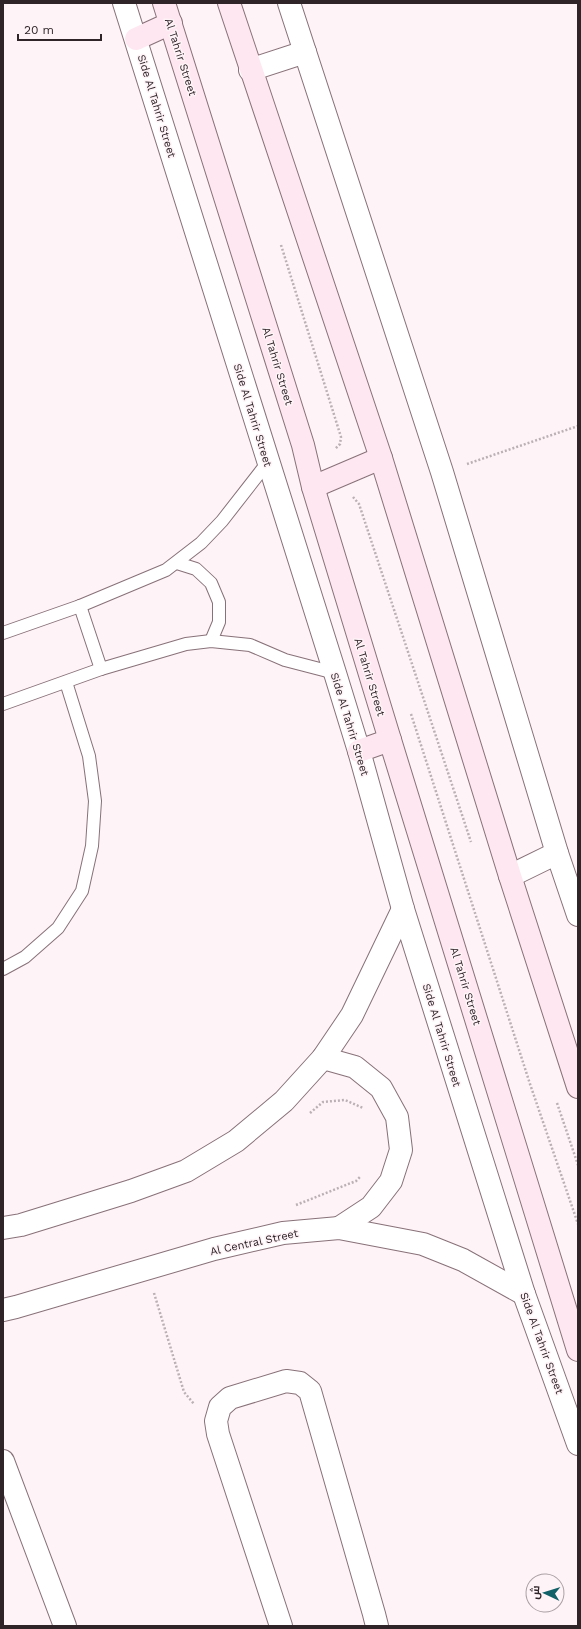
<svg xmlns="http://www.w3.org/2000/svg" width="581" height="1629" font-family="'Work Sans',Cairo,sans-serif">
<style>
.lines{fill:none;stroke-linecap:round;stroke-linejoin:round}
.lane-casing{stroke:#887179;stroke-width:14}
.street-casing{stroke:#887179;stroke-width:24}
.secondary-casing{stroke:#887179;stroke-width:24}
.path{stroke:#bbb1b5;stroke-width:2.5;stroke-dasharray:2 2;stroke-linecap:butt}
.lane{stroke:#fff;stroke-width:12}
.street{stroke:#fff;stroke-width:22}
.secondary{stroke:#fee7f0;stroke-width:22}
.labels{text-anchor:middle;stroke-width:3;stroke-linejoin:round;paint-order:stroke}
.street-label{font-size:11px;fill:#2f2529;stroke:#fef3f7}
</style>
<rect width="100%" height="100%" fill="#fef3f7"/>
<g class="lines">
<defs>
<g id="lane">
<polyline points="177,563 196,569 211,583 219,602 219,622 211,641"/>
<polyline points="80,606 101,669"/>
<polyline points="3,633 80,606 166,570 201,543 222,521 268,462"/>
<polyline points="3,704 101,669 186,644 211,641 250,645 285,660 335,673"/>
<polyline points="3,969 25,957 58,928 82,891 92,846 95,801 89,756 66,682"/>
</g>
<g id="street">
<polyline points="124,3 335,673 359,751 403,909 524,1294 578,1444"/>
<polyline points="289,3 442,472 557,853 578,915"/>
<polyline points="250,70 305,52"/>
<polyline points="510,876 557,853"/>
<polyline points="323,1058 355,1067 381,1088 397,1117 401,1150 391,1181 371,1207 339,1228"/>
<polyline points="3,1228 21,1225 131,1191 186,1171 236,1141 284,1101 323,1058 352,1015 403,909"/>
<polyline points="3,1310 16,1307 214,1249 283,1233 339,1228 423,1244 463,1260 524,1294"/>
<polyline points="3,1461 65,1626"/>
<polyline points="281,1626 218,1434 216,1421 220,1407 230,1398 286,1381 300,1383 310,1391 374,1614 377,1626"/>
</g>
<g id="secondary">
<polyline points="164,3 303,445 313,487 390,740 578,1350"/>
<polyline points="229,3 381,458 510,876 578,1087"/>
<polyline points="136,39 171,23"/>
<polyline points="313,487 381,458"/>
<polyline points="359,751 390,740"/>
</g>
</defs>
<use href="#lane" class="lane-casing"/>
<use href="#street" class="street-casing"/>
<use href="#secondary" class="secondary-casing"/>
<g class="path">
<polyline points="281,245 341,437 340,444 335,449"/>
<polyline points="467,464 578,426"/>
<polyline points="353,497 359,504 471,842"/>
<polyline points="411,714 530,1084 578,1224"/>
<polyline points="557,1103 578,1165"/>
<polyline points="310,1113 323,1102 345,1100 363,1108"/>
<polyline points="296,1205 356,1181 360,1177"/>
<polyline points="154,1293 184,1392 194,1404"/>
</g>
<use href="#lane" class="lane"/>
<use href="#street" class="street"/>
<use href="#secondary" class="secondary"/>
</g>
<g class="labels">
<g class="street-label">
<text transform="translate(181 57) rotate(72)" y="4">Al Tahrir Street</text>
<text transform="translate(157 106) rotate(73)" y="4">Side Al Tahrir Street</text>
<text transform="translate(278 366) rotate(73)" y="4">Al Tahrir Street</text>
<text transform="translate(253 415) rotate(73)" y="4">Side Al Tahrir Street</text>
<text transform="translate(370 677) rotate(73)" y="4">Al Tahrir Street</text>
<text transform="translate(350 724) rotate(73)" y="4">Side Al Tahrir Street</text>
<text transform="translate(466 986) rotate(73)" y="4">Al Tahrir Street</text>
<text transform="translate(442 1035) rotate(73)" y="4">Side Al Tahrir Street</text>
<text transform="translate(254 1242) rotate(-12)" y="4">Al Central Street</text>
<text transform="translate(542 1343) rotate(70)" y="4">Side Al Tahrir Street</text>
</g>
</g>
<rect width="581" height="1629" fill="none" stroke="#2f2529" stroke-width="8"/>
<g transform="translate(545 1593) rotate(274)"><circle r="19" fill="#fef3f7" stroke="#aba1a5"/>
<path d="M0-3L7 15L0 10L-7 15Z" fill="#116168"/>
<text y="-6" font-size="11" font-weight="bold" text-anchor="middle" fill="#2f2529">ش</text>
</g>
<path d="M18 34v6h83v-6" fill="none" stroke="#2f2529" stroke-width="2"/>
<text x="24" y="34" font-size="12" fill="#2f2529" stroke="#fef3f7" stroke-width="3" paint-order="stroke">20 m</text>
</svg>
